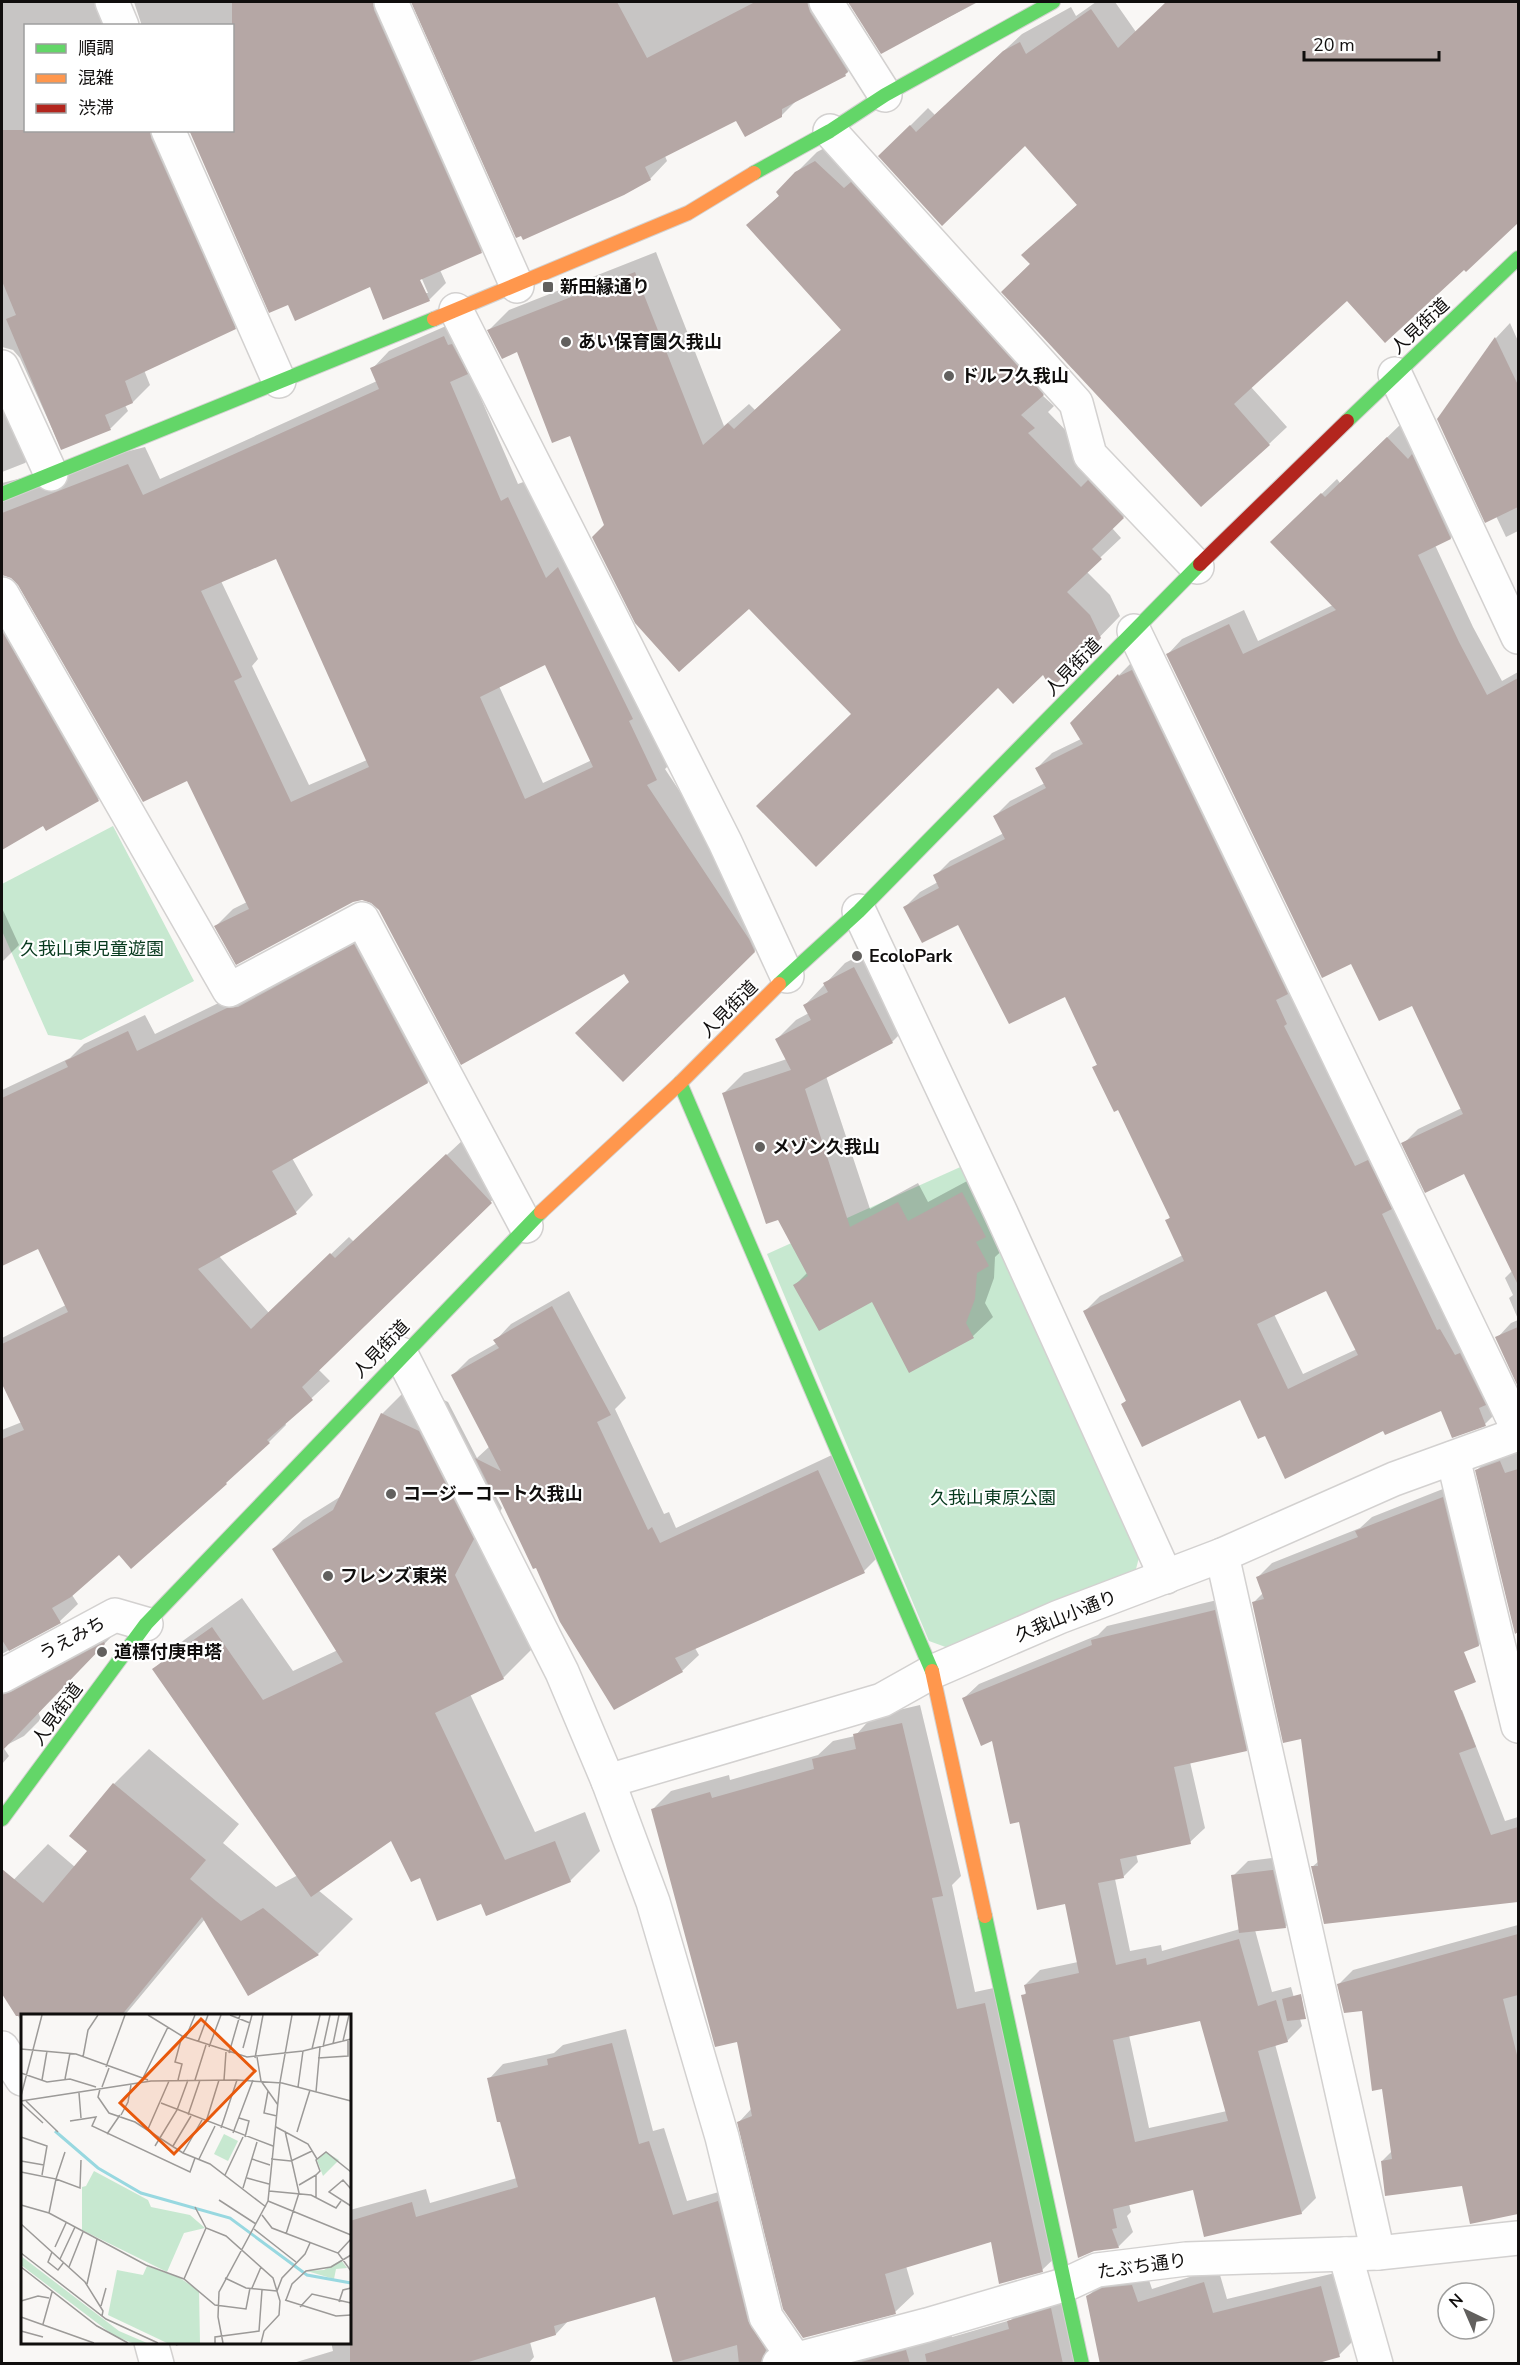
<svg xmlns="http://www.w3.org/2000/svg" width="1520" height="2365" font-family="'Nunito Sans','Noto Sans JP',sans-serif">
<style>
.green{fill:#c7e8d0}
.shadow{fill:#0003;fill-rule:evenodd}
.building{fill:#b5a7a5;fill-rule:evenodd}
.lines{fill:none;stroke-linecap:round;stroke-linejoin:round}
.street-casing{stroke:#d3d1d0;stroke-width:36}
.fast-casing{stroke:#d3d1d0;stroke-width:16}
.slow-casing{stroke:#d3d1d0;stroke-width:16}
.jam-casing{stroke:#d3d1d0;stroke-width:16}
.street{stroke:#fefefe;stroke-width:33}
.fast{stroke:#63d668;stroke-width:14}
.slow{stroke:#ff974d;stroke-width:14}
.jam{stroke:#b3261e;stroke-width:14}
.poi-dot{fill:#62605e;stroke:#fff;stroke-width:2}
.labels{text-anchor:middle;stroke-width:4.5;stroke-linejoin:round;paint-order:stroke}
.poi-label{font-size:18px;font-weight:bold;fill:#100e0d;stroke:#fff;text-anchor:start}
.street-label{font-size:18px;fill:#100e0d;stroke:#fff}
.park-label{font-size:18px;fill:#06391d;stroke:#fff}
.inset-river{fill:none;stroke:#98d8e0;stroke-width:3}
.inset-road{fill:none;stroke:#9c9a98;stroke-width:1.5}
.view{fill:#e8590c;fill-opacity:0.15;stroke:#e8590c;stroke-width:3}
.inset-edge{fill:none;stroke:#100e0d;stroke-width:3}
</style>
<rect width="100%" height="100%" fill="#f9f7f5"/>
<g class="green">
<polygon points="113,826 194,981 81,1040 48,1035 2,931 2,884"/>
<polygon points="967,1164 1141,1550 1136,1569 951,1649 929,1641 767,1254"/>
</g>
<g class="shadow">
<polygon points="2,2 116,2 132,26 26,26 26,130 172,130 252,311 235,328 144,370 150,385 133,402 125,405 128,411 111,428 61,448 20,358 13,350 2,347"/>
<path d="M134,2H395L498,235L481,252L440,270L446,283L429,300L370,285L288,303L232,130V26H142ZM419,272L428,293H425L416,274Z"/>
<polygon points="413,2 832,2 862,57 845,75 798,99 781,116 736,119 665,156 667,161 650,179 517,236"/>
<polygon points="850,2 978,2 882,52"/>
<polygon points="1096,2 1115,2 1136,32 1168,2 1330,2 1348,21 1370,2 1518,2 1518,221 1466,269 1347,299 1251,387 1287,427 1269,444 1075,367 1073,369 1003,292 1031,263 1023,255 1078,204 1025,144 880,156 928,108 935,115 1022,34 1071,7 1076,16"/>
<polygon points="836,142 1063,374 1042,395 1054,406 1048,412 1102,468 1144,497 1112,528 1121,538 1086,571 1110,595 1120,616 1051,687 1043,673 998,686 853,714 749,607 606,525 570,434 517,350 489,330 509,310 656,252 724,426 749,404 755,410 842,329 748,225 780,195 796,173 817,152"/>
<path d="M462,319L469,371L518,484L526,481L564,562L576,551L673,761L665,769L766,922L772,934L623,1080L631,981L624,972L380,909L372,902L362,899L216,926L233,909L247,902L187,779L19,584L13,577L2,574V483L145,447L160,479L377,381L372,369L389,351ZM277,557L367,760L309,785L252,666L258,659L221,581ZM546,663L592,760L543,783L499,686Z"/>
<polygon points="1510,323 1518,341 1518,531 1506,537 1496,516 1438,419 1496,338"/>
<polygon points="2,356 42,446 25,463 2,472"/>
<polygon points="1402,423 1465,523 1451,538 1435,545 1473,627 1502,681 1518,672 1518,1319 1509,1298 1513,1295 1505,1278 1513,1270 1465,1172 1403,1144 1418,1129 1462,1108 1412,1004 1352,962 1168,654 1182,639 1244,610 1258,641 1333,605 1272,542 1337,479 1340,483"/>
<polygon points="2,582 115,783 98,800 44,824 2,848"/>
<path d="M1134,660L1500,1409L1485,1424L1442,1409L1384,1429L1266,1434L1241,1398L1123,1404L1127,1400L1085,1311L1100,1296L1183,1255L1167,1221L1171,1216L1119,1108L1094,1067L1098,1064L1066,995L959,923L905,907L920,892L938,882L935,876L950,861L1004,833L995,816L1010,801L1045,783L1037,768L1052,753L1081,739L1072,723ZM1327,1289L1357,1349L1303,1374L1274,1314Z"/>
<polygon points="2,908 19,945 2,962"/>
<polygon points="372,928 445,1065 428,1082 292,1158 313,1195 296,1212 219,1256 269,1313 349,1237 354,1242 465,1138 508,1185 318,1369 330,1381 285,1423 286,1425 269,1442 120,1553 72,1595 78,1604 60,1621 2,1654 2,1430 22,1422 2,1381 2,1338 66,1305 38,1247 2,1264 2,1211 14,1206 2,1178 2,1090 70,1058 84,1044 145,1015 155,1034"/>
<polygon points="874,948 912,1022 892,1042 826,1076 870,1209 918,1183 928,1202 982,1173 1008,1245 995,1257 994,1278 985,1303 993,1317 973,1336 910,1371 872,1300 795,1285 808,1272 724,1093 744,1073 787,1059 777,1039 796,1020 809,1013 805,1005 845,963"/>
<polygon points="569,1291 626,1398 615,1409 664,1514 669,1512 676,1528 834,1454 880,1555 864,1571 695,1648 699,1655 682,1671 536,1566 498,1492 495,1495 502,1508 483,1545 532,1649 503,1678 470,1694 535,1832 585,1812 600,1851 570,1881 482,1902 420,1876 392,1839 318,1890 353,1919 318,1954 249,1994 205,1919 124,2016 22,2016 22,2022 2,1992 2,1892 48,1844 75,1867 89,1851 71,1836 114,1784 149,1749 239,1824 223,1843 276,1887 298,1875 154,1669 184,1640 242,1598 293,1671 338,1650 273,1549 303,1520 343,1495 382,1414 412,1384 448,1402 477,1458 490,1446 453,1375 469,1359 497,1343 495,1341 511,1324"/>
<polygon points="1518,1320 1518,1383 1497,1338 1511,1323"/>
<polygon points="1515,1447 1518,1457 1518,1631 1516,1632 1477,1470 1492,1455"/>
<polygon points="1458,1483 1493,1630 1479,1645 1372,1682 1389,1733 1462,1710 1505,1821 1518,1817 1518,1901 1325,1922 1312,1867 1319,1861 1302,1737 1253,1603 1263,1593 1258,1577 1272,1563 1360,1528 1372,1517"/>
<path d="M1230,1597L1261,1735L1246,1750L1190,1762L1205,1828L1190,1842L1136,1854L1138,1862L1123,1877L1115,1879L1130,1951L1161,1945L1162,1951L1240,1929L1233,1876L1248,1861L1288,1856L1300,1912L1285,1927L1255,1930L1272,1992L1291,1987L1302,2026L1287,2041L1275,2044L1316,2198L1301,2213L1194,2188L1129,2204L1131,2212L1127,2216L1133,2232L1118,2247L1023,1996L1027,1992L1025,1985L1040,1970L1078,1962L1066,1902L1020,1820L993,1739L964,1698L979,1684L1098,1635L1107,1626ZM1201,2019L1227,2111L1149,2128L1129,2035Z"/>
<polygon points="108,1633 111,1637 38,1712 41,1719 24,1736 3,1747 9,1756 2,1764 2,1689"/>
<polygon points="920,1705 961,1876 952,1885 975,1992 1003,1986 1061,2252 1042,2270 992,2241 906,2266 914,2294 895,2312 739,2122 752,2108 738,2040 652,1810 671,1791 729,1775 730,1780 818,1755 833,1741 855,1736 873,1716"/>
<polygon points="1518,1925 1518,2210 1512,2211 1463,2184 1382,2161 1392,2151 1383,2088 1363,2009 1339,1984 1353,1970"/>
<polygon points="626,2029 653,2131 664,2128 687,2201 733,2188 781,2364 675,2364 656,2295 569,2320 556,2334 530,2342 534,2357 528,2364 290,2364 333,2351 331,2342 350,2342 350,2210 426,2189 430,2203 517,2178 489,2079 503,2064 554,2053 563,2045"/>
<polygon points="1218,2268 1227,2299 1335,2273 1353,2341 1339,2355 1088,2296 1103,2282 1146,2271 1152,2289"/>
<polygon points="1065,2295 1084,2364 826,2364 951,2334 952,2337 1011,2320 1023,2307"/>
<polygon points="175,2342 187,2342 176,2346"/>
</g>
<g class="building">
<polygon points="232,2 373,2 374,10 482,253 420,280 430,301 383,320 370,287 295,321 288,305 269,313 189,130 232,130"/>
<polygon points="411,2 617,2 647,58 755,2 807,2 810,12 848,72 845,74 846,76 782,109 782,117 745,137 736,121 645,167 651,180 624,195 523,240 521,236 516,238"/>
<polygon points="848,2 977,2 881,54"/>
<polygon points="1166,2 1518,2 1518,223 1466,272 1464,270 1385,343 1347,301 1234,404 1270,445 1201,507 1001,292 1030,264 1021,255 1077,205 1025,146 942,226 878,156 910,125 916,132 1003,51 1020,42 1026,54 1091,9 1118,48"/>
<polygon points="2,130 150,130 151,138 236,329 125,381 133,403 105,415 111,430 61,450 6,319 16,315 2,281"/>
<polygon points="815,161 844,188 851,182 1044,395 1021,415 1035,428 1028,433 1081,487 1088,480 1124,518 1092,549 1102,559 1067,592 1090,615 1101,638 1051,689 1043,675 1013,704 998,688 816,867 756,806 851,714 749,609 679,672 635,623 592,537 604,525 570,436 552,443 517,352 502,359 487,330 635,272 703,445 728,423 734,429 841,330 746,225 779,196 776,192 795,172"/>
<path d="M444,336L448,345L452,344L468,374L450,382L501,501L508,497L546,578L558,567L633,719L629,721L657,780L647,785L749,939L755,952L623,1082L575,1033L629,982L624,974L461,1065L379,910L371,903L362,900L353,902L236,965L214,926L249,909L187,781L143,802L18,585L11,578L2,575V513L128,464L143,495L379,389L370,368ZM276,559L369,767L291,802L234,681L242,677L201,591ZM545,665L593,767L525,799L480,697Z"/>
<polygon points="1495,337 1518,385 1518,507 1485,523 1437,419"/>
<polygon points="1387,437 1408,459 1412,454 1451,539 1418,555 1459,642 1487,695 1518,678 1518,1285 1464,1174 1425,1193 1401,1143 1463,1114 1412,1006 1379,1021 1351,964 1322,978 1166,654 1229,624 1243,654 1336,610 1270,542 1321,493 1325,497"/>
<polygon points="2,631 99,801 46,831 43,826 2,850"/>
<path d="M1132,670L1288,994L1276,1000L1287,1024L1284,1026L1355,1166L1368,1160L1392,1209L1382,1214L1437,1330L1440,1329L1455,1355L1460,1353L1486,1405L1479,1408L1486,1426L1452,1438L1441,1411L1385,1435L1383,1431L1285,1479L1265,1436L1258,1439L1240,1400L1142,1447L1121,1404L1126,1401L1083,1311L1184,1261L1165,1220L1170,1218L1118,1110L1114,1112L1092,1067L1097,1065L1065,997L1009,1024L958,925L922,943L903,907L939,888L933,875L1005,839L993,816L1046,788L1035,768L1083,744L1070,723L1118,674L1119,676ZM1326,1291L1358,1355L1288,1389L1257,1324Z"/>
<polygon points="354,944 428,1083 272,1171 297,1214 198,1269 251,1329 330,1253 335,1258 446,1154 492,1203 302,1387 313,1400 267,1440 270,1443 226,1483 227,1484 131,1569 119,1555 71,1597 52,1608 61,1623 9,1651 2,1640 2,1439 24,1430 2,1384 2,1344 68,1312 38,1249 2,1266 2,1098 68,1067 65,1061 128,1031 137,1051 227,1008 238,1007"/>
<polygon points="854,967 893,1043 805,1089 850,1227 898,1202 908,1221 962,1192 986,1237 976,1242 989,1266 977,1273 975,1299 966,1323 974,1338 909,1373 872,1302 819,1331 793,1285 808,1276 778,1220 766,1224 722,1093 791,1070 775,1039 811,1020 803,1005 828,992 823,983"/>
<polygon points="552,1306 611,1415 597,1422 648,1530 652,1527 660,1543 818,1470 865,1573 675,1658 683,1672 614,1710 560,1622 536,1568 533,1569 497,1493 495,1498 475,1458 501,1471 451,1375 499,1348 493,1340"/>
<polygon points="1518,1327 1518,1387 1495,1337"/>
<polygon points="381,1413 419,1431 474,1539 455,1575 504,1679 435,1713 505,1860 555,1841 571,1882 486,1916 481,1904 437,1921 420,1878 411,1882 391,1841 311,1897 152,1669 212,1627 263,1700 343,1662 272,1549 333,1510"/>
<polygon points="1500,1461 1505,1473 1518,1469 1518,1632 1515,1634 1475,1470"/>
<polygon points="1443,1497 1479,1646 1464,1652 1476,1682 1454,1691 1476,1747 1459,1753 1491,1835 1518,1827 1518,1902 1324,1924 1311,1866 1318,1866 1301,1739 1283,1743 1252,1602 1264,1599 1256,1577 1358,1537 1355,1531"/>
<path d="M1215,1610L1247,1751L1174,1767L1191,1844L1120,1859L1124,1878L1098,1883L1116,1965L1146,1958L1147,1965L1239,1939L1258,2006L1276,2000L1288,2042L1258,2051L1302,2214L1204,2237L1193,2190L1113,2209L1117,2228L1112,2229L1119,2248L1094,2251L1078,2258L1021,1995L1026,1994L1024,1985L1079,1973L1065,1904L1037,1910L1019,1822L1010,1824L992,1741L981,1746L962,1698L1092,1645L1091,1640ZM1200,2021L1228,2121L1135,2142L1113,2040Z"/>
<polygon points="104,1642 105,1644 2,1751 2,1695 11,1692"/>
<polygon points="902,1723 943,1896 932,1898 957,2009 985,2003 1043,2272 999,2284 991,2242 885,2274 896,2314 803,2338 783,2309 737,2122 752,2116 737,2042 715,2047 651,1809 710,1792 712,1798 814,1769 812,1759 856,1749 853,1734"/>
<polygon points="113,1783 206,1860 190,1879 216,1901 241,1921 263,1908 319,1955 248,1996 202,1917 121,2016 16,2016 2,1994 2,1869 43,1903 87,1851 69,1836"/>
<polygon points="1273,1870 1286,1928 1239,1933 1231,1875"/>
<polygon points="1518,1934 1518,1995 1503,1999 1518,2059 1518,2214 1470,2224 1462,2186 1385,2196 1381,2161 1392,2159 1382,2089 1372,2091 1362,2011 1344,2013 1337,1984"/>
<polygon points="1301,1994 1306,2019 1287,2021 1282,1999"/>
<polygon points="612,2043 639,2144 649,2141 673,2215 718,2201 748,2321 766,2350 761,2364 739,2364 737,2345 673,2363 655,2297 554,2326 556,2335 462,2364 350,2364 350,2221 412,2202 416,2217 518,2187 500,2122 497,2122 487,2078 548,2065 547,2059"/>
<polygon points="1204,2282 1213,2313 1321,2286 1340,2357 1315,2364 1100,2364 1086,2296 1102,2288 1132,2285 1138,2302"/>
<polygon points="1051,2308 1063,2364 927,2364 925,2354 1009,2329 1007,2321"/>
<polygon points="906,2350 910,2364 854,2364"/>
</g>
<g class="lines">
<defs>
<g id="street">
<polyline points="112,2 122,26"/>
<polyline points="391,2 517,286"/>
<polyline points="826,2 885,95"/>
<polyline points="168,130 279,381"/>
<polyline points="830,131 1076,403 1090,455 1197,567"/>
<polyline points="456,310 725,842 787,976"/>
<polyline points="2,367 51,474"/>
<polyline points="1395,374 1518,637"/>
<polyline points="2,594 229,990 362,919 526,1226"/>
<polyline points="1134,631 1518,1429"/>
<polyline points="859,911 1001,1213 1166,1577"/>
<polyline points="401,1354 562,1672 608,1781 653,1902 722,2137 766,2317 798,2364"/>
<polyline points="1453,1458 1518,1726"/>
<polyline points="1222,1555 1378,2253"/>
<polyline points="2,1676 115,1615 146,1624"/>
<polyline points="608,1781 882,1700 932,1672 1059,1617 1222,1555 1394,1479 1518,1434"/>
<polyline points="2,2048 22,2079"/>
<polyline points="1345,2254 1376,2364"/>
<polyline points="151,2342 157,2364"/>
<polyline points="779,2364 927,2325 1067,2284 1097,2270 1186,2259 1378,2253 1518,2238"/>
</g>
<g id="fast">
<polyline points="754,173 830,131 885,95 1053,2"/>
<polyline points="1347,421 1518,258"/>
<polyline points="2,494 434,319"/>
<polyline points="779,984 859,911 1200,564"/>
<polyline points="680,1083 932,1671"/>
<polyline points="2,1819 146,1624 541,1212"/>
<polyline points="985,1916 1082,2364"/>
</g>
<g id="slow">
<polyline points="434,319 688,213 754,173"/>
<polyline points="541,1212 680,1083 779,984"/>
<polyline points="932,1671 985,1916"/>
</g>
<polyline id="jam" points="1200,564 1347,421"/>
</defs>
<use href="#street" class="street-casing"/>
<use href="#fast" class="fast-casing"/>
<use href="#slow" class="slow-casing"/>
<use href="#jam" class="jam-casing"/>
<use href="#street" class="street"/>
<use href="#fast" class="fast"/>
<use href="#slow" class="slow"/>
<use href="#jam" class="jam"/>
</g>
<g class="poi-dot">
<rect x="542" y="281" width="12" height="12" rx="3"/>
<circle cx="566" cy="342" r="6"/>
<circle cx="949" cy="376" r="6"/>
<circle cx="857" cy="956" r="6"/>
<circle cx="760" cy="1147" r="6"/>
<circle cx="391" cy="1494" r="6"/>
<circle cx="328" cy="1576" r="6"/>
<circle cx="102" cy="1652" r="6"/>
</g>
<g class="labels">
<g class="poi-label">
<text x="560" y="293">新田縁通り</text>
<text x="578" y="348">あい保育園久我山</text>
<text x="961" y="382">ドルフ久我山</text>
<text x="869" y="962">EcoloPark</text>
<text x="772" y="1153">メゾン久我山</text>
<text x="403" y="1500">コージーコート久我山</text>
<text x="340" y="1582">フレンズ東栄</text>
<text x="114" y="1658">道標付庚申塔</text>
</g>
<g class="street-label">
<text transform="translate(1420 326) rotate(-43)" y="6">人見街道</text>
<text transform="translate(1073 667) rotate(-46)" y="6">人見街道</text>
<text transform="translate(729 1009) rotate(-45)" y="6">人見街道</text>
<text transform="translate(381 1349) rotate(-46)" y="6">人見街道</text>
<text transform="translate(1066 1616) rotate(-22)" y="6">久我山小通り</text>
<text transform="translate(72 1638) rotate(-28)" y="6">うえみち</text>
<text transform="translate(57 1714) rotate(-54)" y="6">人見街道</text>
<text transform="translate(1142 2266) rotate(-8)" y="6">たぶち通り</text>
</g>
<g class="park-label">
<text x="92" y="955">久我山東児童遊園</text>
<text x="993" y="1504">久我山東原公園</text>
</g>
</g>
<g transform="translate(21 2014)">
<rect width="330" height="330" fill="#f9f7f5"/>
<path d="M203,120L217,127L207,147L193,140ZM305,138L318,146L302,162L296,146ZM73,157L127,186L130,193L169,201L184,214L163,219L146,258L61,216V173L65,172ZM0,242L98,317L126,329H111L92,321L0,251ZM320,246L326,254L315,255L313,265L286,257L303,256ZM126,252L159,264L178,277L179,329H146L87,301L96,256L122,261Z" fill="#c7e8d0"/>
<path class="inset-river" d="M34,117L77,154L120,179L209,204L286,261L330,269"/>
<path class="inset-road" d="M127,1L161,22L226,43L282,37L330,25M209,1L229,9M165,23L174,1M322,27L328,1M177,28L187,1M312,30L318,1M188,33L200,1M302,33L309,1M222,34L231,1M0,35L55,40L127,66M291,35L299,1M208,39L219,1M62,43L67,16L77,1M236,43L240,67L257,91M234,44L242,1M297,44L327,42V26M85,53L104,1M0,59L26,68L49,65L75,73M122,64L147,13M44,65L49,39M21,66L26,37M157,66L161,50L154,48L161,22M174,66L185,31M203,66L205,38M81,73L88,54M277,73L282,37M79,75L77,83L88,99L114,108L162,139L189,150L245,193M247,77L243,99L256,102M295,78L299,33M58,79L60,104M0,82L21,1M0,87L130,67L216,66L261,69L330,87M5,87L37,118M0,89L22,109M140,89L252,132M100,101L107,88L110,71M167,101L179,66M218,104L228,107L224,123M49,107L75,103L71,112L169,158L174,144M185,108L198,66M255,113L287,130L296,145M200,114L216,66M127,115L148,67M264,117L278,179L265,220M276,118L289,76M212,119L232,66M86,120L99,101M0,123L26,132L21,161M134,132L156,96L167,66M152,132L170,102M44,138L35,165L59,174L60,146M162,139L181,106M178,145L194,112M231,145L249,151M250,145L270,147L291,137M0,147L23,151M0,158L35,165L28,199M204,161L222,123M226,164L248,170M278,171L295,161M222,174L236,128M330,175L322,166L308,178L330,192M248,177L290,181L315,194L320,187M295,183V161L299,157L295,146L305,138L330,158M198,186L235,210M247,187L330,221M0,191L28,199L125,251L163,265L194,291L225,295L229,274M174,193L185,214L205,222L252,264L259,287L258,301L243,317L240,329M241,201L251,214L317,239L330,257M0,210L64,268L82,297L81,302M233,215L275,248M34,233L45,209M31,238L27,248L37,256L43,248M0,239L85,305L137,329M317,239L330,225M39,245L54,213M0,253L76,312L107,329M48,253L62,218M204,264L225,274L256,277M163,265L185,214M66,270L76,225M231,274L240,253M256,277L261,264L284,240L289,229M264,286L315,302L330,301M265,286L271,270L285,257L310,253L330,241M0,287L17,282L28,284M318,288L322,276L330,274M80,292L85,274M279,293L291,280L330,289M0,303L73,329M22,310L31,278M0,317L22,323M194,329V323L238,317L241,276M202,329L197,303L198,278L247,187L259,68L271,1"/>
<path class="view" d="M180,5L234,57L153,140L99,89Z"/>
<rect width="330" height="330" class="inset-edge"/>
</g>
<rect width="1520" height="2365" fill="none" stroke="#100e0d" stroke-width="6"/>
<rect x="24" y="24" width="210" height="108" fill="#ffffff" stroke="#9f9f9e" stroke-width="1.5"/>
<rect x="36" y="44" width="30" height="9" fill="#63d668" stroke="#9f9f9e" stroke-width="1.5"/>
<text x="78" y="54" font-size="18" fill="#100e0d">順調</text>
<rect x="36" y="74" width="30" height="9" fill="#ff974d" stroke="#9f9f9e" stroke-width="1.5"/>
<text x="78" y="84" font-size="18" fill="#100e0d">混雑</text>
<rect x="36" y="104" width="30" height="9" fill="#b3261e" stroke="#9f9f9e" stroke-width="1.5"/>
<text x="78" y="114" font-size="18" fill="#100e0d">渋滞</text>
<g transform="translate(1466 2311) rotate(316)"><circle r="28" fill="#ffffff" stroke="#9f9f9e" stroke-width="1.5"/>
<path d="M0-4.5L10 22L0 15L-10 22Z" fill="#62605e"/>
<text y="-9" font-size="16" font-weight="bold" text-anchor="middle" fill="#100e0d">N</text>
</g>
<path d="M1304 51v9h135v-9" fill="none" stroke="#100e0d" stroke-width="3"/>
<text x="1313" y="51" font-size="18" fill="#100e0d" stroke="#ffffff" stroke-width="4.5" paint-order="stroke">20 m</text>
</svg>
